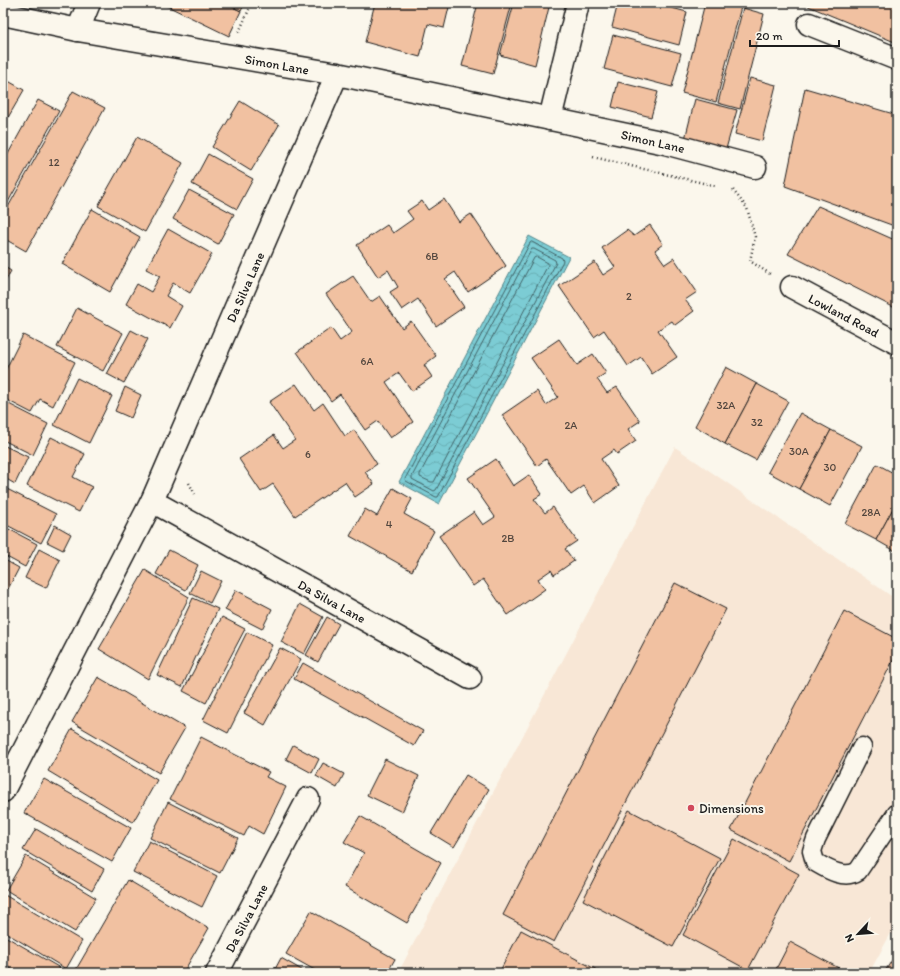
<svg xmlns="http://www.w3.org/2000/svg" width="900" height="976" font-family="Itim,sans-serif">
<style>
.built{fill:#f8e7d6}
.water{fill:url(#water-waves);stroke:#55868a}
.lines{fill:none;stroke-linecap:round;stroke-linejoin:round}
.shore{stroke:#426266;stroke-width:1}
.building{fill:#f1c1a1;stroke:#1c1c1c}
.lane-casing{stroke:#1c1c1c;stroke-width:21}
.street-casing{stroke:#1c1c1c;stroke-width:25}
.path{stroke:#1c1c1c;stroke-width:2.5;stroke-dasharray:1 3;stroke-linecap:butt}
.lane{stroke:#fbf7ec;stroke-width:18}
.street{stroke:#fbf7ec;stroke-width:22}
.poi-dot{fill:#d1495b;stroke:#fbf7ec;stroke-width:1.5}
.labels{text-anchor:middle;stroke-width:4;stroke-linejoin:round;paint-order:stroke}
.number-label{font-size:11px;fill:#51453d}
.street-label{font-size:13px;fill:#1c1c1c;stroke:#fbf7ec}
.poi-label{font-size:13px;fill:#1c1c1c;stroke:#fbf7ec;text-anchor:start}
</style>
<defs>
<pattern id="water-waves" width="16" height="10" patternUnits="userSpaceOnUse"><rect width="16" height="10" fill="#7bccd4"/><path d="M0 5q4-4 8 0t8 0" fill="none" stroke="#6aafb5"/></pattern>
</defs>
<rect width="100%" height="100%" fill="#fbf7ec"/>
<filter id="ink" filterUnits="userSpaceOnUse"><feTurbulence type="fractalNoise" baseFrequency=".025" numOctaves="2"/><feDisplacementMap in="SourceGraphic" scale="8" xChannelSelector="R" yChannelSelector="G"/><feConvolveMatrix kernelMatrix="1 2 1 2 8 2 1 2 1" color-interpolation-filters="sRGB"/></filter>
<g filter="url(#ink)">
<polygon class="built" points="675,447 897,600 897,937 891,933 869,973 398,973"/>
<polygon class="water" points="529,236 569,257 439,504 399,482"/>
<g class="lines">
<g class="shore">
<polygon points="532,242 562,258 563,261 438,497 436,497 406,481 405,479 530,243"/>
<polygon points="532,249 534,249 555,260 556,263 436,490 434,491 412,479 412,477"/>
<polygon points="537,257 548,263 548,265 434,482 431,482 420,477 420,474 534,258"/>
</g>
</g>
<g class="building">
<polygon points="161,3 224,3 241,11 229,36"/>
<polygon points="224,3 245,3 241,11"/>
<polygon points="375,3 450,3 444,28 428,24 420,57 365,42"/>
<polygon points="478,3 512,3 493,74 462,66"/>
<polygon points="514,3 550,3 535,65 500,55"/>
<polygon points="618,3 653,3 687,12 679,45 612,27"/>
<polygon points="705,3 742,3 716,102 682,93"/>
<polygon points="801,3 897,3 897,43"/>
<polygon points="743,8 764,14 740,109 718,103"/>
<polygon points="613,35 681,53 672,87 604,69"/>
<polygon points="3,78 24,90 6,121 3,119"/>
<polygon points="750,78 776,85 762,141 735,134"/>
<polygon points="618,82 658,92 651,117 612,107"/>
<polygon points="805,88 897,115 897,227 785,186"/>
<polygon points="73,91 105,108 26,251 3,238 3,216"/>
<polygon points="695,99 737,110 726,149 685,139"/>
<polygon points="38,100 59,111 3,211 3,163"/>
<polygon points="240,101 279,125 251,171 212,147"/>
<polygon points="137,137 183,163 145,232 98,206"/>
<polygon points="208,154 253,179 237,209 192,184"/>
<polygon points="189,190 234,214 218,244 173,219"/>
<polygon points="444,199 459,222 471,214 506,266 468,292 455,272 445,279 464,307 436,326 418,299 402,310 390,292 398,287 388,270 378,277 357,245 387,225 393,233 413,219 407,211 422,201 428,210"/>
<polygon points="818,206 897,241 897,309 788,254"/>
<polygon points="92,209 140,237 110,292 62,264"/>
<polygon points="650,225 663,244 655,250 665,264 674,258 697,292 685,300 694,311 675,325 672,321 658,330 677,357 652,374 641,357 628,366 604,330 594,337 559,286 595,262 603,275 615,267 602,248 627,230 634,236"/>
<polygon points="168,229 212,254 190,293 173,283 166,296 182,306 170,328 126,304 137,284 151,292 160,276 146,269"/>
<polygon points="3,266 11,271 3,285"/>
<polygon points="353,276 371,302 380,296 402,328 411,321 436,356 424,365 432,377 412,391 399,373 386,382 413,422 390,438 378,421 365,430 340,394 331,401 297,352 331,328 340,341 352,332 326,294"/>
<polygon points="77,308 123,333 103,371 57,347"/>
<polygon points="131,330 148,339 124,383 107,374"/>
<polygon points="23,335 75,362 53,406 40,399 32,413 3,398 3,375"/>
<polygon points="559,339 577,365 593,354 606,373 597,379 607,393 617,387 640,421 628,429 636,441 617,454 614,450 601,459 619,486 595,503 584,486 571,495 546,459 537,466 502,415 537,391 546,405 558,397 531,358"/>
<polygon points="726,367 757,384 725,444 695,426"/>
<polygon points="77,378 112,396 89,443 54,425"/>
<polygon points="296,384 314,410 323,403 345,436 354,430 377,464 365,472 374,484 355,497 345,482 295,516 273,484 261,492 239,459 274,435 283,448 295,440 269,402"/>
<polygon points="757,384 788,401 756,460 725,444"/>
<polygon points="125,387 141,395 131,418 115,411"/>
<polygon points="3,401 48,424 33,455 3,440"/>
<polygon points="800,413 831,430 799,489 768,472"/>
<polygon points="831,430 862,446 830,506 799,489"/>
<polygon points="51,437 85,454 73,477 92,487 79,512 27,486"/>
<polygon points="3,445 28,457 15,484 3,477"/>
<polygon points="496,459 513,486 529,475 542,494 534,499 545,513 553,507 577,541 565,549 574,561 554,575 551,570 538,579 545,589 508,615 483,579 473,586 439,536 474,512 483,525 495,517 468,478"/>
<polygon points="877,464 897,475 897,501 876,540 845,524"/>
<polygon points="3,487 56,514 41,543 3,523"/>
<polygon points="393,488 412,499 404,514 434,531 412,571 350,536 365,509 377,516"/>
<polygon points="897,501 897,552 876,540"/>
<polygon points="55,525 71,534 63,550 47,542"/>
<polygon points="3,526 37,544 25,567 3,555"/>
<polygon points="39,549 60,560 46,588 25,578"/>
<polygon points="169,550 198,565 186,590 156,574"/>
<polygon points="3,559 19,568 8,589 3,586"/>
<polygon points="145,570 189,597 148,679 99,649"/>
<polygon points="201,571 221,581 210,603 190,593"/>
<polygon points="675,583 726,609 554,942 503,915"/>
<polygon points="236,590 272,609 262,629 225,610"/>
<polygon points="193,598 218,609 182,687 157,675"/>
<polygon points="300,604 323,617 304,654 281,642"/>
<polygon points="844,611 897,639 897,653 789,861 731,830"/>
<polygon points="222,617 245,629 206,703 183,691"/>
<polygon points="327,617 339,624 318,662 306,655"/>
<polygon points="247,632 272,645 228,733 203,720"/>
<polygon points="280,648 301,659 265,725 244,713"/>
<polygon points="303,663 423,731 414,746 294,679"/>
<polygon points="98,677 185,728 159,773 72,722"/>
<polygon points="72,729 157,780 133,822 48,771"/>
<polygon points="201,737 269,772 266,777 286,787 263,834 249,826 244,836 170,799"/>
<polygon points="293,745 319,759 312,773 286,759"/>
<polygon points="385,759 419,776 402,812 367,795"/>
<polygon points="323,763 344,774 337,788 316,776"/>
<polygon points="466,775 489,789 454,847 431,833"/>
<polygon points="44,779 131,828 112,862 24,813"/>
<polygon points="168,802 238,838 220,873 150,838"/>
<polygon points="629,810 720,858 673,947 583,900"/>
<polygon points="360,816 441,863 407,923 345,887 364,853 344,842"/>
<polygon points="36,829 104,869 92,891 23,850"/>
<polygon points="734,839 799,874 748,970 683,935"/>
<polygon points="149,841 217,876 202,907 133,872"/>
<polygon points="26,856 96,898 75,932 6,890"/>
<polygon points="128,880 209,928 183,973 74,973"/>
<polygon points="3,894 82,941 66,969 3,931"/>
<polygon points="311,911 395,959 387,973 320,973 286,954"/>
<polygon points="521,930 603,973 499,973"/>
<polygon points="3,935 60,968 57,973 19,973 3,964"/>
<polygon points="790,942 848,973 774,973"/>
<polygon points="281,958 307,973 273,973"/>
<polygon points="892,960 897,961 897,973 884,973"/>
<polygon points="3,967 13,973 3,973"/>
</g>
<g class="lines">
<defs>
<path id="lane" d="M862,747L816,839L812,851L815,862C827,869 844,880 858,871L897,813"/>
<g id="street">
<polyline points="3,14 78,30 337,74 665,143 755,167"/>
<polyline points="809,24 897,59"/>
<polyline points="78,30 89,3"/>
<polyline points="550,119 578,3"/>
<polyline points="792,287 897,343"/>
<polyline points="152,501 470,678"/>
<polyline points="3,791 152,501 337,74"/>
<polyline points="217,973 308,799"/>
</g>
</defs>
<use href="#lane" class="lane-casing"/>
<use href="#street" class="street-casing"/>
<g class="path">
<polyline points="239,32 252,3"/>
<polyline points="593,157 716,186"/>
<polyline points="733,190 747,208 755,237 750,261 770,274"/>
<polyline points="189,483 195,494"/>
</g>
<use href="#lane" class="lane"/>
<use href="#street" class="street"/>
</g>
</g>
<circle class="poi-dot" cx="691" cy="808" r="4"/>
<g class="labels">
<g class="number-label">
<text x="54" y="166">12</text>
<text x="432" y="260">6B</text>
<text x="629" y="300">2</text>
<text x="367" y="365">6A</text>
<text x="726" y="409">32A</text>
<text x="757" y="426">32</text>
<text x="571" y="429">2A</text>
<text x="799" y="455">30A</text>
<text x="308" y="458">6</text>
<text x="830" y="471">30</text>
<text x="871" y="516">28A</text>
<text x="389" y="528">4</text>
<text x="508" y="542">2B</text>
</g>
<g class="street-label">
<text transform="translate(277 64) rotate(10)" y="5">Simon Lane</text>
<text transform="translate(653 141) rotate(13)" y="5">Simon Lane</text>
<text transform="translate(245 287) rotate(-66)" y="5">Da Silva Lane</text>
<text transform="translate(844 315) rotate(28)" y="5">Lowland Road</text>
<text transform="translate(332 601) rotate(29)" y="5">Da Silva Lane</text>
<text transform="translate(246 918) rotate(-62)" y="5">Da Silva Lane</text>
</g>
<g class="poi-label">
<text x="699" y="813">Dimensions</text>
</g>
</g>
<rect width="900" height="976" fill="none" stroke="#fbf7ec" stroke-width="16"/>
<rect x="8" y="8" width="884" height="960" fill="none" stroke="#1c1c1c" stroke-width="1.5" filter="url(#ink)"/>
<g transform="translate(858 934) rotate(244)" stroke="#fbf7ec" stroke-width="3" paint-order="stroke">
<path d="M0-3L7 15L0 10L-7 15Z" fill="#1c1c1c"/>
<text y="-6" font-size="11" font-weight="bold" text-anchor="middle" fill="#1c1c1c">N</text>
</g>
<path d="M750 40v6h89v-6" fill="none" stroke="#1c1c1c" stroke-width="2"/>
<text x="756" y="40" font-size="12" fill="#1c1c1c" stroke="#fbf7ec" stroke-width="3" paint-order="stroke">20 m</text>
</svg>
